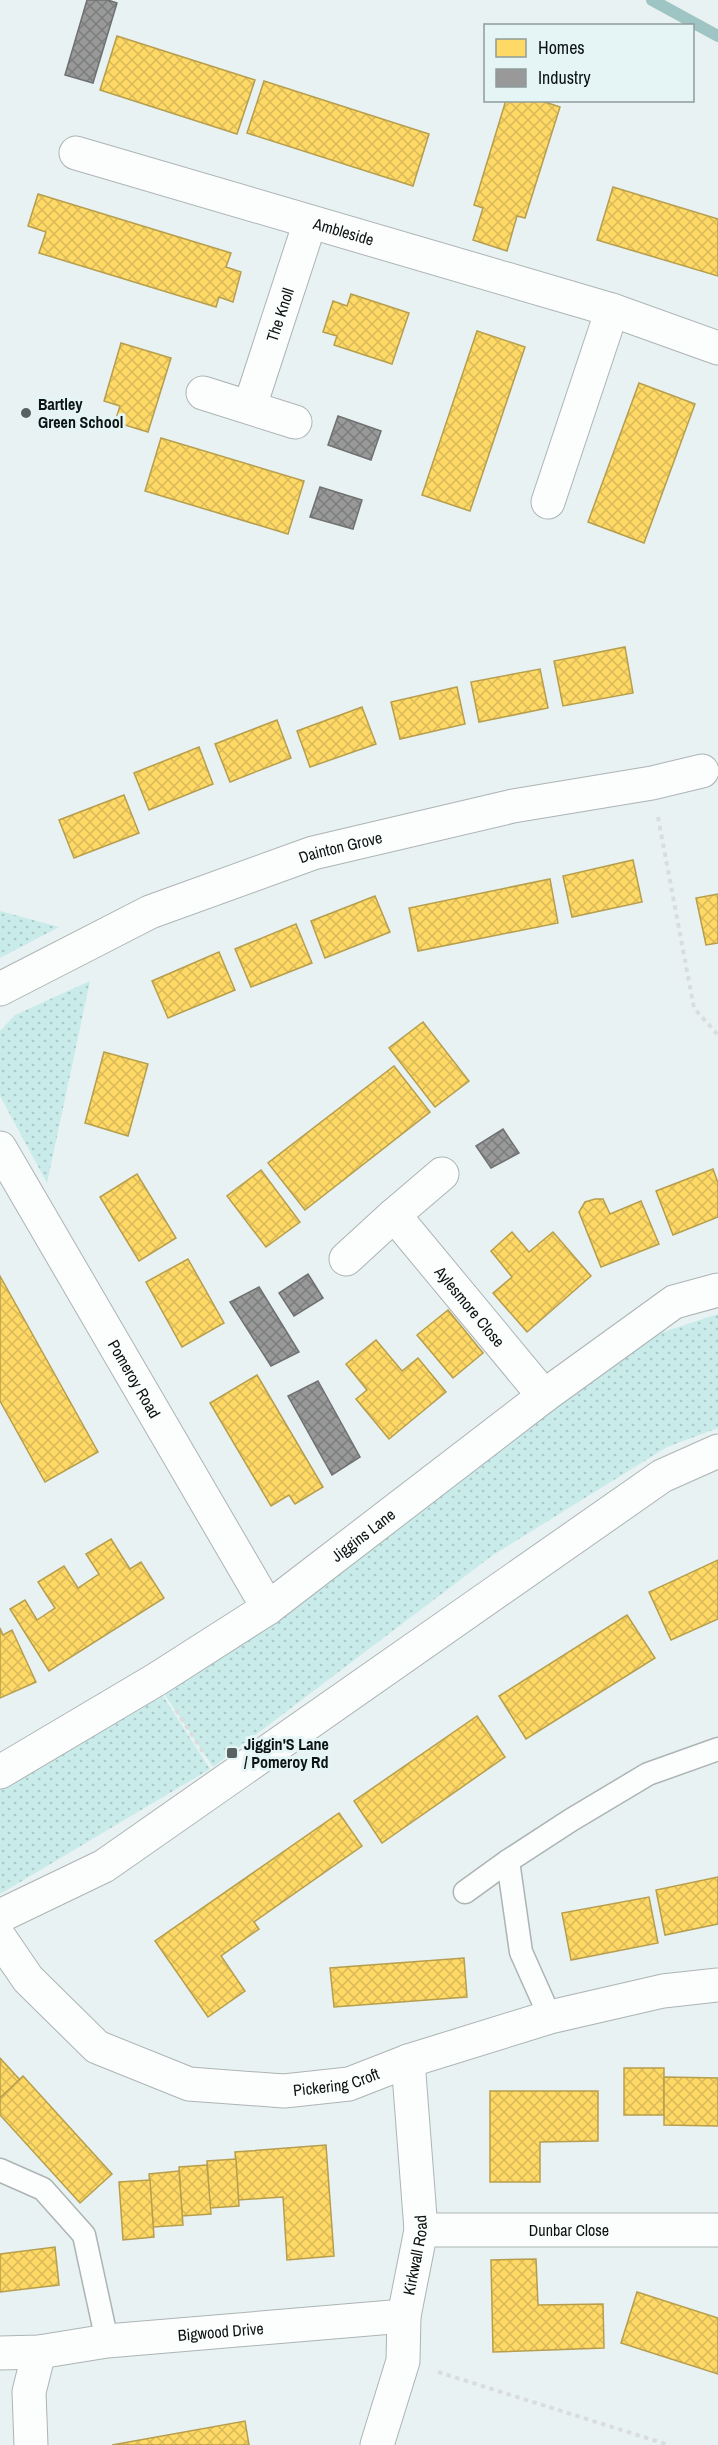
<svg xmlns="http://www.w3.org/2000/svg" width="718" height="2445" font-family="'Archivo Narrow',sans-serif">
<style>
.grass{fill:url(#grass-dots)}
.homes{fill:url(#homes-cross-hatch);stroke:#b69e4d;stroke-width:1.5}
.industry{fill:url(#industry-cross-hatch);stroke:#6f7171;stroke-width:1.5}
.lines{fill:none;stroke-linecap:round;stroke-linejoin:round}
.stream{stroke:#9ec5c4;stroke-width:12}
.lane-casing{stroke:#adb4b4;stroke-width:25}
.street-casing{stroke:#adb4b4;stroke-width:35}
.secondary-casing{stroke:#adb4b4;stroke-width:35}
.path{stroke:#dadddd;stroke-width:4;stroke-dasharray:4.5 4.5;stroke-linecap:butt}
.lane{stroke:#fcfdfd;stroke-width:22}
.street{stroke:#fcfdfd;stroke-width:33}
.secondary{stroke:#fcfdfd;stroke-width:33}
.poi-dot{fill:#5a6161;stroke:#e5f5f5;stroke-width:2}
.labels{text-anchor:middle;stroke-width:6;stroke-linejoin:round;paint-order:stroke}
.street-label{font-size:16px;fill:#0d1313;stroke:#e5f5f5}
.poi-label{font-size:16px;font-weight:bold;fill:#0d1313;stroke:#e5f5f5;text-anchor:start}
</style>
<defs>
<pattern id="grass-dots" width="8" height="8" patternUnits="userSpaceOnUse" patternTransform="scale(1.5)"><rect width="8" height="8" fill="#c9ebea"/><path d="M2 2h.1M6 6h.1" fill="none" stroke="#abc9c8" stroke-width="1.8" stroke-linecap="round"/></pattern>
<pattern id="homes-cross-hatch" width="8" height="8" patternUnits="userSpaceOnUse" patternTransform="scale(1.5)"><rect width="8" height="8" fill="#ffd966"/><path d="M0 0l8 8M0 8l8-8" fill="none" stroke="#d9b958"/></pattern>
<pattern id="industry-cross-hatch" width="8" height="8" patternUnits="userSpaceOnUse" patternTransform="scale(1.5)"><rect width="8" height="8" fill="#999"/><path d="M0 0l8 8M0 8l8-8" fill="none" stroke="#7b7c7c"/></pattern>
</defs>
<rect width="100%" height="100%" fill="#e8f2f2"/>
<g class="grass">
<polygon points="0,911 59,927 0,958"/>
<polygon points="90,981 47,1183 0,1096 0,1031 15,1015"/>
<polygon points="718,1314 718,1428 667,1447 493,1555 213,1767 165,1695 270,1624 654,1335"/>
<polygon points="163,1696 210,1769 0,1894 0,1787"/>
</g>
<g class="homes">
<polygon points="117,36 255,80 237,134 100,90"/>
<polygon points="264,81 429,134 413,186 247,133"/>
<polygon points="506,100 539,100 560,107 525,218 517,216 507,251 473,240 483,208 474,205"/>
<polygon points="613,187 718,219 718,276 597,240"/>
<polygon points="38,194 231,253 226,267 241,272 233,302 219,297 216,307 39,253 46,232 28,226"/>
<polygon points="351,294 409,313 392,364 334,345 337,336 323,332 333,301 347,306"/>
<polygon points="477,331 525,347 470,511 422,495"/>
<polygon points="121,343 171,358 148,432 115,422 120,406 104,401"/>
<polygon points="639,383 695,404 644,543 588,522"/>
<polygon points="161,438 304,481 288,534 145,491"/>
<polygon points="625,647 633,693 563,706 554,661"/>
<polygon points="540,669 548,708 479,722 471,682"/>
<polygon points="457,687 465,724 400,739 391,702"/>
<polygon points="362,707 376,744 310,767 297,731"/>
<polygon points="277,720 291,758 230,782 215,744"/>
<polygon points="199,747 213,784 149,810 134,773"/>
<polygon points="124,795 139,833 74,858 59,820"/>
<polygon points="633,860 642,902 572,917 563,876"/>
<polygon points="550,879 558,923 418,951 409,908"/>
<polygon points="718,894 718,943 706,945 696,898"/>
<polygon points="375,896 390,932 325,958 311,921"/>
<polygon points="296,924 312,963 251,987 235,949"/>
<polygon points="219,952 235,990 168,1018 152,981"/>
<polygon points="423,1022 469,1081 435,1107 389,1048"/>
<polygon points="104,1052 148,1064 128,1136 85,1123"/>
<polygon points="394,1066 430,1112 305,1210 268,1163"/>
<polygon points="713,1169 718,1183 718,1217 673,1235 656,1191"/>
<polygon points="261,1170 300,1222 266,1247 227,1196"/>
<polygon points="137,1174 176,1238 139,1261 100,1197"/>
<polygon points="595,1199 603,1199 610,1214 641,1201 659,1244 601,1267 579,1212 585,1202"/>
<polygon points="512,1232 529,1252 553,1232 591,1276 527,1332 493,1293 512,1277 491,1251"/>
<polygon points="188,1259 224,1323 182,1347 146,1282"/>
<polygon points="0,1276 98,1452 45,1482 0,1401"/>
<polygon points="448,1310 483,1353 453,1378 417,1335"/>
<polygon points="376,1340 402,1371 418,1358 446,1392 389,1439 356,1399 367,1390 346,1364"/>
<polygon points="257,1375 323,1487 295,1504 289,1495 271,1506 210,1403"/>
<polygon points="111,1539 130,1569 141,1562 164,1598 49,1671 10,1609 25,1600 37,1620 55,1608 38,1582 64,1566 78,1588 99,1574 86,1554"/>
<polygon points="718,1560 718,1619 671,1640 649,1592"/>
<polygon points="627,1615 655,1658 526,1739 499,1696"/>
<polygon points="0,1628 3,1635 12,1630 36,1682 0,1698"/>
<polygon points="477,1716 505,1757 382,1843 354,1801"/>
<polygon points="339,1813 362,1846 254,1922 259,1929 221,1956 245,1991 208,2017 155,1941"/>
<polygon points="718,1877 718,1924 665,1935 656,1890"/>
<polygon points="649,1897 658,1943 571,1960 562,1913"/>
<polygon points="464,1958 467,1997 334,2007 330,1968"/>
<polygon points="0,2058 20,2080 0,2098"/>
<rect x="624" y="2068" width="40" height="47"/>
<polygon points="23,2076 112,2174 80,2203 0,2115 0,2098"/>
<polygon points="664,2077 718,2078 718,2126 664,2125"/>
<polygon points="490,2091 598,2091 598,2141 540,2142 540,2182 490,2182"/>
<polygon points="326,2145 334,2256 287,2260 283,2197 238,2200 235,2152"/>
<polygon points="236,2159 239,2206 210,2208 207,2161"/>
<polygon points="207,2165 211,2214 182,2216 179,2167"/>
<polygon points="179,2171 183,2225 153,2227 149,2174"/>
<polygon points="150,2180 154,2237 123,2240 119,2182"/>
<polygon points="55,2247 59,2285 0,2292 0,2254"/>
<polygon points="536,2259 538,2305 603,2304 604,2348 493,2352 491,2260"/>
<polygon points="637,2292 718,2318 718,2374 621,2343"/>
<polygon points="245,2421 249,2445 112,2445"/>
</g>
<g class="industry">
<polygon points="87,0 108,0 117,3 93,83 65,75"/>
<polygon points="338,416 381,431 371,460 328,445"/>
<polygon points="320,487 362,500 353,529 310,517"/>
<polygon points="503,1129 519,1153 491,1168 476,1146"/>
<polygon points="308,1274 323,1298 294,1316 279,1293"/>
<polygon points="259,1287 299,1352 271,1366 230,1302"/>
<polygon points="318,1381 360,1457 332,1475 288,1396"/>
</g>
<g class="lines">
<polyline class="stream" points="652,0 718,36"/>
<defs>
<g id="lane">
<polyline points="508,1861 521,1952 550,2017"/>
<polyline points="465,1892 508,1861 571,1820 648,1774 718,1749"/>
<polyline points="0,2170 43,2189 84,2235 107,2341"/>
</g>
<g id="street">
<path id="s1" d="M76,153L612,310L718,348"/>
<polyline points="203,393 295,422"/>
<path id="s2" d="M250,406L310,222"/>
<polyline points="548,502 612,310"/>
<path id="s3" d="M0,989L150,912L313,853L513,806L652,783L702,771"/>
<path id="s4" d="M0,1148L268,1608"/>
<path id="s5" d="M442,1174L394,1215L544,1396"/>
<polyline points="346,1259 394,1215"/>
<path id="s6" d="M0,1772L157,1679L268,1608L544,1396L674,1302L718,1290"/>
<path id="s7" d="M0,1938L28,1979L97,2047L189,2084L284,2091L349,2084L408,2061L550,2017L663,1991L718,1985"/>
<path id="s8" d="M421,2230H718"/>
<path id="s9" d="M0,2353L39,2352L107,2341L404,2316"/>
<polyline points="31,2445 29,2392 39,2352"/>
<path id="s10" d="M377,2445L403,2361L404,2316L421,2230L408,2061"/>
</g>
<polyline id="secondary" points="0,1916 104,1866 662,1476 718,1451"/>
</defs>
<use href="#lane" class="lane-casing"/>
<use href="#street" class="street-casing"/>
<use href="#secondary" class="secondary-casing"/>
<g class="path">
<polyline points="658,817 694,1008 718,1035"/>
<polyline points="176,1710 203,1752"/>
<polyline points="438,2372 669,2445"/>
</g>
<use href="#lane" class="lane"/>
<use href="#street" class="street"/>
<use href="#secondary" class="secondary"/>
</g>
<g class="poi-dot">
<circle cx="26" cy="413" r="6"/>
<rect x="226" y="1747" width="12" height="12" rx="3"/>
</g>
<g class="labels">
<g class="street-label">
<text dy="6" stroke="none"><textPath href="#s1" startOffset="279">Ambleside</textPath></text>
<text dy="6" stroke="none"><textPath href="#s2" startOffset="96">The Knoll</textPath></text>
<text dy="6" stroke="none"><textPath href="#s3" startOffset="370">Dainton Grove</textPath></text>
<text dy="6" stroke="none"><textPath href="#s5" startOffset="182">Aylesmore Close</textPath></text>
<text dy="6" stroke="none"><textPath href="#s4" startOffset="267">Pomeroy Road</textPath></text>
<text dy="6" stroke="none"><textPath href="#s6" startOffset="434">Jiggins Lane</textPath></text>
<text dy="6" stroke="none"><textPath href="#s7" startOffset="394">Pickering Croft</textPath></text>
<text dy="6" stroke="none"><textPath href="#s8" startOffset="148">Dunbar Close</textPath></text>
<text dy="6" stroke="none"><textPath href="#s10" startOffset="195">Kirkwall Road</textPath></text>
<text dy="6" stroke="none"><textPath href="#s9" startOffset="222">Bigwood Drive</textPath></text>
</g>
<g class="poi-label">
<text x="38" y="410">Bartley<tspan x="38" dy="18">Green School</tspan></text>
<text x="244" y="1750">Jiggin'S Lane<tspan x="244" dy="18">/ Pomeroy Rd</tspan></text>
</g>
</g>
<rect x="484" y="24" width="210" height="78" fill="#e5f5f5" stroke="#8f9b9b" stroke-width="1.5"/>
<rect x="496" y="39" width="30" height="18" fill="#ffd966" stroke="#8f9b9b" stroke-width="1.5"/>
<text x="538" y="54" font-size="18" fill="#0d1313">Homes</text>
<rect x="496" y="69" width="30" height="18" fill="#999999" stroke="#8f9b9b" stroke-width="1.5"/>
<text x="538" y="84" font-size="18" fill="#0d1313">Industry</text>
</svg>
